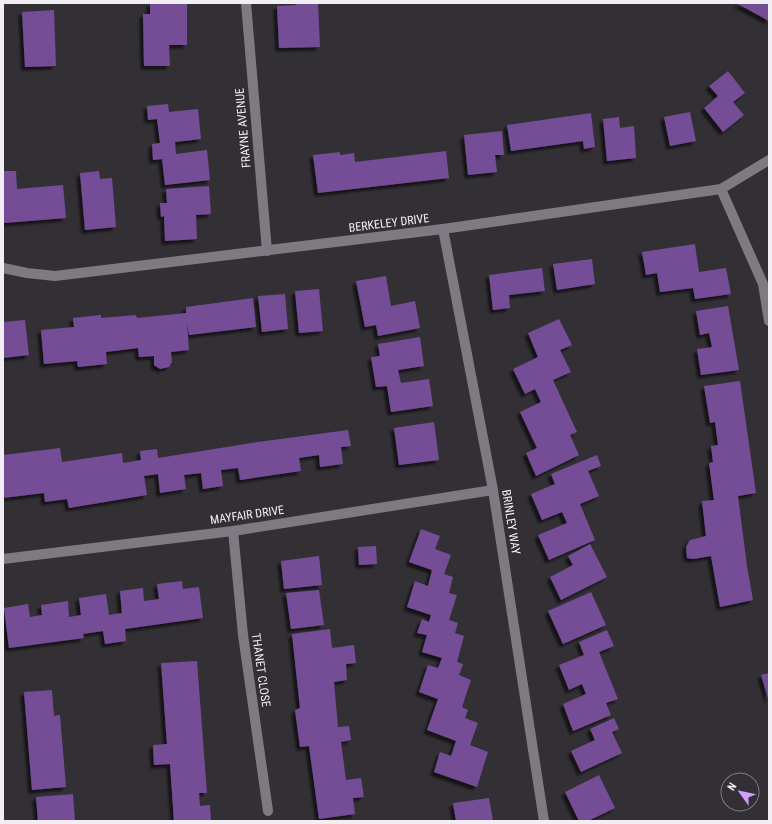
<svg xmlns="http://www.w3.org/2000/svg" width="772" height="824" font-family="'Roboto Condensed',sans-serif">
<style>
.building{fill:#754d96;filter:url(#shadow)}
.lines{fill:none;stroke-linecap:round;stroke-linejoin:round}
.minor{stroke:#7d7a81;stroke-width:10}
.labels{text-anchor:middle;stroke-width:3.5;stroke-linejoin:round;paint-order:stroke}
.street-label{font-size:12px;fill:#f1eff3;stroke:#322f35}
</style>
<defs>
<filter id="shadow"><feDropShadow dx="-3.5" dy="3.5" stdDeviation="1" flood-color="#0009"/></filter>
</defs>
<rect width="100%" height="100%" fill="#322f35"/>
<g class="building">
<polygon points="150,3 187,3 187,45 169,45 170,66 144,66 143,14 150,14"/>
<polygon points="296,3 318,3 320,47 279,48 277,6 296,5"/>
<polygon points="736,3 769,3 769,21"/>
<polygon points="54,10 56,66 25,67 22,12"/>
<polygon points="728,71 745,93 733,102 744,115 723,132 704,108 718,96 709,86"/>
<polygon points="168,104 169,112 198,109 201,139 175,142 176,154 207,150 210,180 165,185 162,159 153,160 152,144 160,143 157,119 148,120 147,106"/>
<polygon points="690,112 696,141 670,146 664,117"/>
<polygon points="591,113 595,147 584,149 583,141 511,151 507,125"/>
<polygon points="619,117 620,128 634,126 636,158 607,161 603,119"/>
<polygon points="502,131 504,155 495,155 497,172 468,175 464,135"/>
<polygon points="446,151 449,178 318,193 313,155 340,152 340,155 354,153 355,162"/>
<polygon points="3,171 16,171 17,189 63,185 66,218 4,223"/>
<polygon points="99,171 100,179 112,178 116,227 85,230 80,173"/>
<polygon points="209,186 211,214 196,215 197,239 165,241 164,216 161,217 160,203 167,203 166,189"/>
<polygon points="695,244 699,272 726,268 731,294 695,299 693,288 660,292 657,273 646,275 642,252"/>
<polygon points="592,259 595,284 557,290 553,264"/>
<polygon points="542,268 545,291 509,295 510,308 493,310 489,275"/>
<polygon points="386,276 391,306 415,301 420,328 378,336 376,325 365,327 356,281"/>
<polygon points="319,289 323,331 299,333 295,291"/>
<polygon points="285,294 288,329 262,332 258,296"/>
<polygon points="253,298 256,327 189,335 187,322 189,350 171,352 172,362 169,367 160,369 154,365 154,356 139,357 138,348 106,352 107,364 78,367 77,361 44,364 41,330 74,327 73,318 101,315 101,318 136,315 137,318 186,313 186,307"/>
<polygon points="728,306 739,370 701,375 697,349 712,347 709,333 700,335 696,311"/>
<polygon points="559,319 572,345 560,350 571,372 553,380 577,432 570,435 579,455 536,476 526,453 537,448 520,412 541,402 535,389 525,394 513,369 538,357 528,333"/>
<polygon points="25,320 29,355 3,358 3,322"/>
<polygon points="420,337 424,366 398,370 401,383 429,379 433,406 391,412 387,386 376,387 371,357 380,356 378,344"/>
<polygon points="740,381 756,493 738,496 747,566 753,600 720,607 711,556 693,559 687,558 686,547 690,540 706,536 702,501 714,500 709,463 713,462 711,446 718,445 715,422 710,423 704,386"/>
<polygon points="434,422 439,460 399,465 394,428"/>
<polygon points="348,430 351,446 341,447 343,464 320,467 319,455 299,458 301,471 240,480 238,468 221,470 223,486 203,489 201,473 184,475 186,489 160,493 158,474 144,476 147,495 69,508 67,499 45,502 44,493 3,498 3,455 60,448 62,462 122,453 123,463 141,460 140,451 157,449 158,458 258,442"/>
<polygon points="597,455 601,466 588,471 599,496 580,504 595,540 549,560 538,535 567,523 562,512 542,520 531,494 555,484 551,474"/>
<polygon points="421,529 440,536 435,549 451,555 444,574 453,577 449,593 457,595 449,620 458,623 455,633 464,636 457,662 463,664 459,675 471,680 462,707 468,710 465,718 478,723 470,745 488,752 477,787 434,772 440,752 451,756 456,741 427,730 438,699 419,692 428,665 438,668 442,658 422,652 427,635 417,633 422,619 429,622 431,615 407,607 415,581 428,586 432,570 409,562"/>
<polygon points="590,544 607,577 561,600 550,577 573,565 568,556"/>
<polygon points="376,546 377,564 359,565 358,547"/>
<polygon points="319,556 322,585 284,589 281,561"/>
<polygon points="182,581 183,589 199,587 203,618 125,629 126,641 105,644 103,631 83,634 84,638 9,648 4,608 28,604 30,617 42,615 41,605 68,601 69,617 81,615 79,598 106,594 109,615 122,613 120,591 143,588 144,601 159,599 157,584"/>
<polygon points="319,590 324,625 291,629 286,593"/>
<polygon points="591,592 606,625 563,644 548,611"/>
<polygon points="330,629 332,648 354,645 356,663 346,664 347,680 334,682 338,727 349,726 351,740 341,742 346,780 361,778 364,797 353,798 355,814 319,819 309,746 300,747 295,710 300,708 292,634"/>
<polygon points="607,630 614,646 599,652 618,699 606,703 611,715 573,731 563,704 586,694 582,684 569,690 559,665 584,655 579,642"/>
<polygon points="197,661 207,793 199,793 200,806 210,805 211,821 174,821 170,764 154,765 153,745 167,744 161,663"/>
<polygon points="769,673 769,702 761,675"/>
<polygon points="52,690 54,716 60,715 66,787 32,790 24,692"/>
<polygon points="614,718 619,729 612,732 622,753 581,772 571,751 595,740 590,729"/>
<polygon points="599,775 615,808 588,821 579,821 565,792"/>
<polygon points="73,794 75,821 38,821 36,797"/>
<polygon points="489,798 493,821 456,821 453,803"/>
</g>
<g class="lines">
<g class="minor">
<polyline points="246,3 267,251"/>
<polyline points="721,189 763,284 769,321"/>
<polyline points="443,229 493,490 544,821"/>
<polyline points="3,268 27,273 55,276 443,229 721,189 769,160"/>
<polyline points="233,531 243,635 268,811"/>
<polyline points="3,559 233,531 493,490"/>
</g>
</g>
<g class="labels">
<g class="street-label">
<text transform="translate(243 128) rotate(-95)" y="4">FRAYNE AVENUE</text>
<text transform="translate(389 223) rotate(-7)" y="4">BERKELEY DRIVE</text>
<text transform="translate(247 515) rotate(-8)" y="4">MAYFAIR DRIVE</text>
<text transform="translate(511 522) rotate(81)" y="4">BRINLEY WAY</text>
<text transform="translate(261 670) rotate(82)" y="4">THANET CLOSE</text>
</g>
</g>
<rect width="772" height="824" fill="none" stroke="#f1eff3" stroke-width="8"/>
<g transform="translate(740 792) rotate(303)"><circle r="19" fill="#322f35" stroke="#7e7c81"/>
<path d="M0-3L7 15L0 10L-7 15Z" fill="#d19dfe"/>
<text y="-6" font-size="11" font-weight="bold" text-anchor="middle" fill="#f1eff3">N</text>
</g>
</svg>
